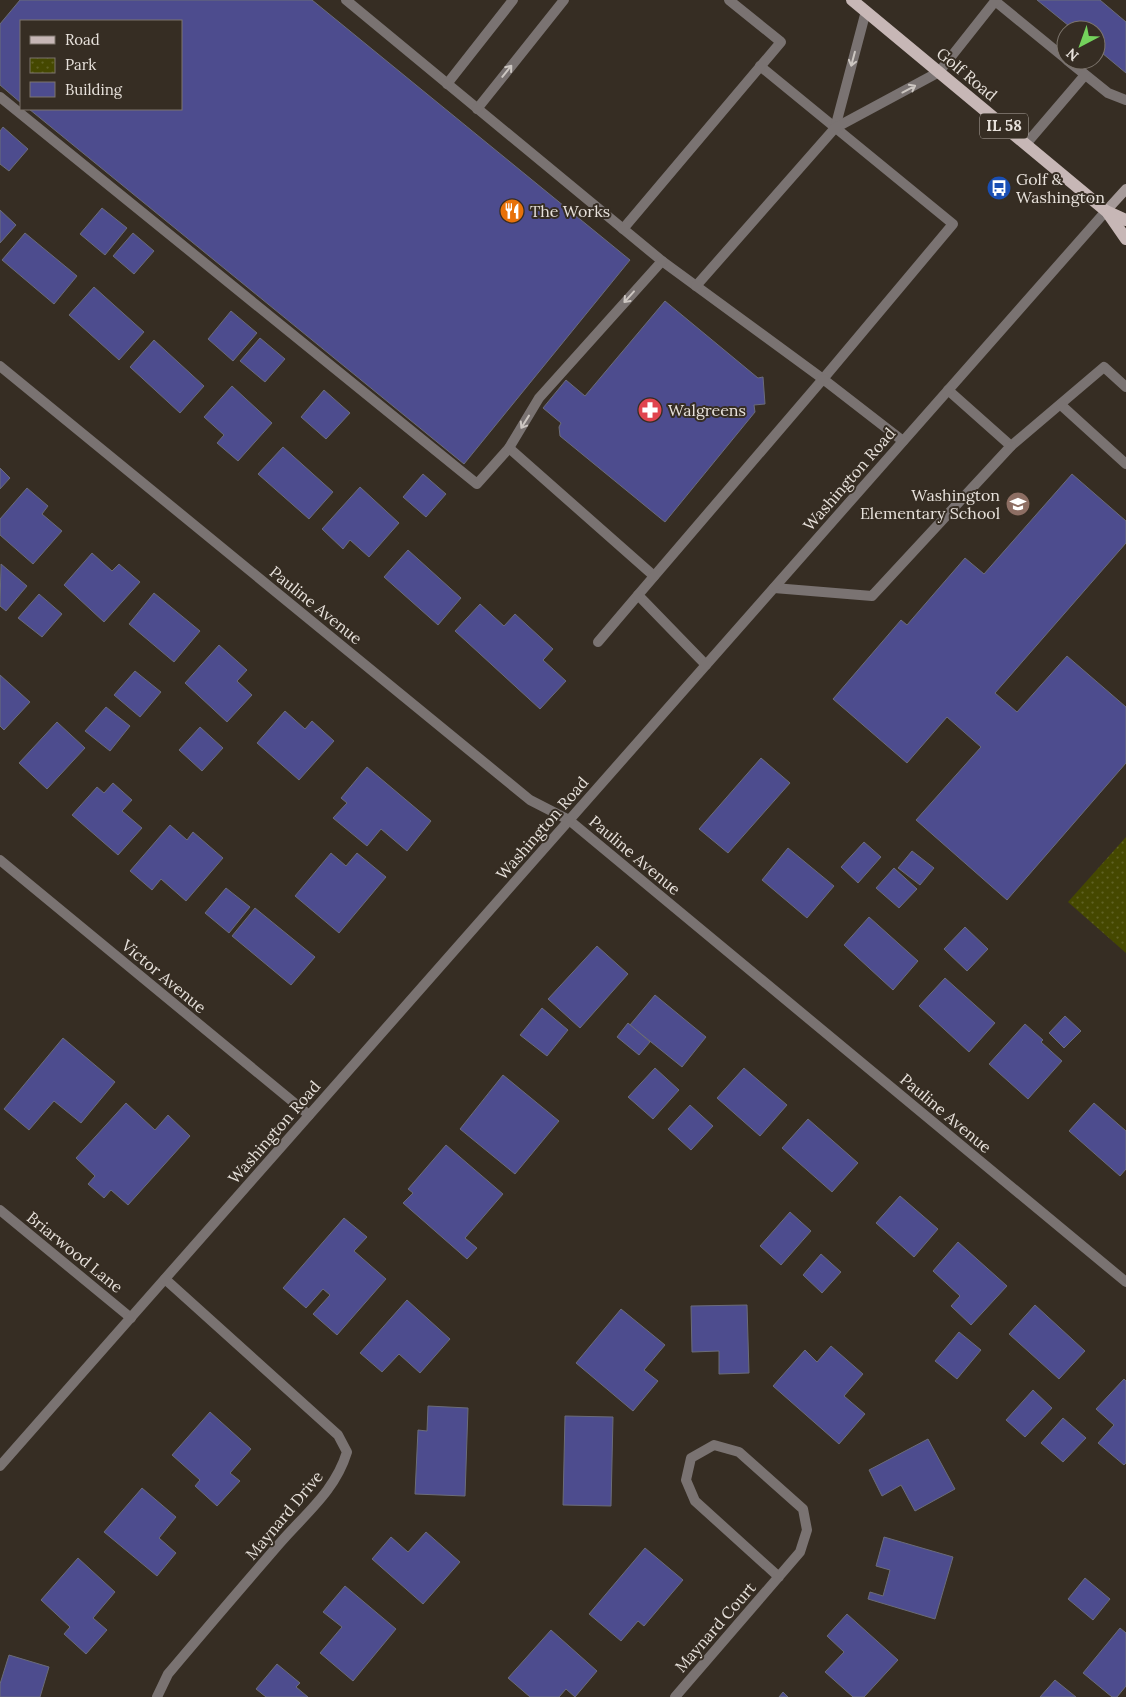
<svg xmlns="http://www.w3.org/2000/svg" width="1126" height="1697" font-family="Lora,serif">
<style>
.park{fill:url(#park-dots)}
.building{fill:#4d4c8e;stroke:#6b6c79}
.lines{fill:none;stroke-linecap:round;stroke-linejoin:round}
.lane{stroke:#7a7372;stroke-width:10}
.street{stroke:#7a7372;stroke-width:10}
.secondary{stroke:#a59a99;stroke-width:10}
.primary{stroke:#c7b7b6;stroke-width:12}
.oneway{stroke:#ccc6c1}
.labels{text-anchor:middle;stroke-width:4;stroke-linejoin:round;paint-order:stroke}
.shield{fill:#362d23;stroke:#b2aba4;stroke-width:1}
.shield-label{font-size:15px;font-weight:bold;fill:#e7e1db}
.street-label{font-size:16px;fill:#e7e1db;stroke:#362d23}
.poi-label{font-size:16px;fill:#e7e1db;stroke:#362d23;text-anchor:start}
</style>
<defs>
<pattern id="park-dots" width="8" height="8" patternUnits="userSpaceOnUse" patternTransform="scale(1.25)"><rect width="8" height="8" fill="#454800"/><path d="M2 2h.1M6 6h.1" fill="none" stroke="#606225" stroke-width="1.8" stroke-linecap="round"/></pattern>
</defs>
<rect width="100%" height="100%" fill="#362d23"/>
<polygon class="park" points="1126,837 1126,953 1068,902"/>
<g class="building">
<polygon points="20,0 312,0 630,260 464,464 29,109 181,109 181,21 21,21 21,103 0,85 0,24"/>
<polygon points="1037,0 1100,0 1126,22 1126,73 1096,48 1096,30 1074,30"/>
<polygon points="3,127 28,149 9,171 0,164 0,131"/>
<polygon points="102,208 127,228 105,255 80,234"/>
<polygon points="0,210 16,225 0,243"/>
<polygon points="25,233 77,276 54,304 2,260"/>
<polygon points="133,233 154,251 134,274 113,256"/>
<polygon points="94,287 144,332 119,360 69,315"/>
<polygon points="665,301 758,378 763,377 765,404 754,405 755,412 665,522 560,436 559,427 561,423 543,408 566,380 585,396"/>
<polygon points="231,311 257,333 233,361 208,339"/>
<polygon points="260,338 285,359 265,382 240,361"/>
<polygon points="154,340 204,386 180,413 130,367"/>
<polygon points="232,386 272,423 238,461 217,443 224,435 204,417"/>
<polygon points="324,390 350,413 326,439 301,417"/>
<polygon points="283,447 333,492 309,519 258,474"/>
<polygon points="0,468 10,478 0,489"/>
<polygon points="423,474 446,494 426,517 403,497"/>
<polygon points="1072,474 1126,521 1126,543 995,693 1017,712 1067,656 1126,707 1126,763 1007,900 916,820 981,747 947,717 907,763 833,699 901,620 907,625 965,558 984,574"/>
<polygon points="360,487 399,523 369,557 350,540 343,549 322,529"/>
<polygon points="27,488 48,506 42,514 62,531 33,564 0,535 0,519"/>
<polygon points="408,550 461,598 438,625 384,577"/>
<polygon points="92,553 112,571 119,564 140,582 104,622 64,585"/>
<polygon points="1,564 27,586 6,611 0,606"/>
<polygon points="154,593 200,631 174,662 129,624"/>
<polygon points="39,594 62,614 42,637 18,618"/>
<polygon points="480,604 504,626 515,614 553,649 543,660 566,681 540,709 455,631"/>
<polygon points="219,645 247,670 237,681 252,695 227,722 185,683"/>
<polygon points="135,671 161,692 140,717 114,695"/>
<polygon points="0,675 30,702 4,730 0,726"/>
<polygon points="106,707 130,726 110,751 85,731"/>
<polygon points="285,711 305,729 312,721 334,741 299,780 257,743"/>
<polygon points="57,722 85,748 47,789 19,763"/>
<polygon points="200,727 223,748 202,771 179,750"/>
<polygon points="761,758 790,783 728,853 699,829"/>
<polygon points="367,767 431,821 407,851 381,829 367,846 333,818 347,803 341,798"/>
<polygon points="113,783 132,800 122,811 142,828 118,855 72,815 97,787 104,793"/>
<polygon points="170,825 187,840 193,832 223,858 186,901 161,879 152,890 130,871"/>
<polygon points="864,842 881,857 858,883 841,867"/>
<polygon points="788,848 834,886 807,918 762,880"/>
<polygon points="912,851 934,868 920,885 898,868"/>
<polygon points="331,853 346,866 357,853 386,877 339,933 295,896"/>
<polygon points="894,868 917,889 899,908 876,888"/>
<polygon points="226,888 250,907 229,933 205,913"/>
<polygon points="255,908 315,957 291,985 232,936"/>
<polygon points="869,917 918,961 893,990 844,945"/>
<polygon points="965,927 988,949 967,971 944,949"/>
<polygon points="597,946 628,974 580,1028 548,999"/>
<polygon points="945,978 995,1023 969,1052 919,1006"/>
<polygon points="655,995 706,1037 682,1067 630,1025"/>
<polygon points="542,1008 568,1030 547,1056 520,1035"/>
<polygon points="1065,1016 1081,1031 1064,1048 1049,1033"/>
<polygon points="628,1023 650,1042 639,1055 617,1037"/>
<polygon points="1025,1024 1043,1040 1041,1042 1062,1061 1028,1099 989,1064"/>
<polygon points="63,1038 115,1082 81,1123 54,1101 29,1130 4,1109"/>
<polygon points="655,1068 679,1090 653,1119 628,1097"/>
<polygon points="744,1068 787,1105 760,1136 717,1098"/>
<polygon points="503,1075 559,1121 515,1174 460,1129"/>
<polygon points="126,1103 155,1130 168,1115 190,1136 128,1205 111,1190 104,1198 88,1184 95,1176 76,1158"/>
<polygon points="1094,1103 1126,1131 1126,1169 1120,1176 1069,1131"/>
<polygon points="690,1105 713,1126 691,1150 668,1129"/>
<polygon points="808,1119 858,1163 832,1192 782,1148"/>
<polygon points="446,1145 503,1194 465,1238 477,1248 467,1259 403,1203 413,1193 408,1189"/>
<polygon points="900,1196 938,1229 914,1257 876,1223"/>
<polygon points="790,1212 811,1231 781,1265 760,1246"/>
<polygon points="344,1218 367,1237 354,1251 386,1279 337,1335 313,1314 330,1295 323,1289 306,1308 283,1288"/>
<polygon points="958,1242 1007,1286 971,1325 951,1306 960,1296 933,1271"/>
<polygon points="821,1254 841,1272 822,1293 803,1275"/>
<polygon points="407,1300 450,1339 420,1373 399,1354 382,1372 360,1353"/>
<polygon points="747,1305 749,1373 719,1374 719,1351 692,1352 691,1306"/>
<polygon points="1035,1305 1085,1351 1059,1379 1009,1334"/>
<polygon points="621,1309 665,1345 644,1370 658,1381 633,1411 576,1363"/>
<polygon points="959,1332 981,1350 957,1379 935,1361"/>
<polygon points="831,1346 863,1374 844,1396 865,1414 839,1444 773,1386 805,1350 817,1362"/>
<polygon points="1124,1379 1126,1381 1126,1463 1124,1465 1098,1443 1114,1425 1096,1409"/>
<polygon points="1033,1390 1052,1408 1025,1437 1006,1420"/>
<polygon points="428,1406 468,1408 465,1496 415,1494 418,1430 427,1431"/>
<polygon points="210,1412 251,1449 230,1473 240,1481 217,1506 195,1486 200,1480 172,1455"/>
<polygon points="565,1416 613,1417 611,1506 563,1505"/>
<polygon points="1063,1418 1086,1438 1063,1462 1041,1443"/>
<polygon points="928,1439 955,1489 915,1511 901,1485 882,1496 869,1470"/>
<polygon points="142,1488 176,1517 159,1538 176,1553 157,1576 104,1532"/>
<polygon points="426,1532 460,1562 423,1604 372,1559 391,1537 408,1552"/>
<polygon points="884,1537 953,1557 935,1619 868,1599 870,1592 883,1596 890,1570 876,1566"/>
<polygon points="645,1548 683,1580 644,1626 638,1621 621,1641 589,1614"/>
<polygon points="78,1558 115,1592 93,1618 107,1630 86,1654 64,1634 70,1627 41,1600"/>
<polygon points="1085,1578 1110,1599 1093,1620 1068,1599"/>
<polygon points="345,1586 396,1629 353,1681 320,1653 342,1627 323,1612"/>
<polygon points="847,1614 898,1660 864,1697 853,1697 825,1672 844,1652 827,1636"/>
<polygon points="1120,1628 1126,1633 1126,1686 1117,1697 1112,1697 1083,1673"/>
<polygon points="551,1630 597,1671 575,1697 566,1689 559,1697 530,1697 508,1678"/>
<polygon points="9,1655 49,1667 40,1697 0,1697 0,1684"/>
<polygon points="277,1664 300,1683 296,1687 308,1697 266,1697 256,1689"/>
<polygon points="1055,1680 1076,1697 1040,1697"/>
<polygon points="783,1692 788,1697 779,1697"/>
</g>
<g class="lines">
<g class="lane">
<polyline points="346,0 662,261 823,379 953,224 760,66"/>
<polyline points="995,1 1066,59"/>
<polyline points="1067,60 1108,93 1126,100"/>
<polyline points="447,84 513,0"/>
<polyline points="0,97 477,484 509,448 539,398 662,261"/>
<polyline points="477,109 564,0"/>
<polyline points="835,128 866,11"/>
<polyline points="1026,144 1085,75"/>
<polyline points="623,229 781,42 729,0"/>
<polyline points="696,286 835,128 939,72 996,0"/>
<polyline points="948,390 1011,446 1104,367 1126,387"/>
<polyline points="1061,405 1126,464"/>
<polyline points="509,448 654,576"/>
<polyline points="774,588 872,596 1011,446"/>
<polyline points="598,642 638,595"/>
<polyline points="706,665 638,595 823,379 903,441"/>
</g>
<g class="street">
<polyline points="0,366 530,800 569,820 1126,1282"/>
<polyline points="0,860 309,1115"/>
<polyline points="0,1210 131,1318"/>
<polyline points="0,1466 1106,211"/>
<path d="M157,1697L168,1674C205,1630 242,1587 280,1543C306,1513 335,1491 347,1452L338,1435L165,1279"/>
<polyline points="675,1697 800,1552 807,1530 803,1509 739,1452 714,1445 691,1458 686,1480 695,1501 779,1577"/>
</g>
<polyline class="secondary" points="1106,211 1126,189"/>
<g class="primary">
<polyline points="852,0 1106,211 1126,220"/>
<polyline points="1108,213 1126,239"/>
</g>
</g>
<defs><path id="oneway-shaft" d="M-6 0H5M1.5-3L5.5 0L1.5 3" fill="none" stroke-width="1.6" stroke-linecap="round" stroke-linejoin="round" transform="scale(1.25)"/></defs>
<g class="oneway">
<use href="#oneway-shaft" transform="translate(853 59) rotate(105)"/>
<use href="#oneway-shaft" transform="translate(507 71) rotate(-51)"/>
<use href="#oneway-shaft" transform="translate(909 89) rotate(-28)"/>
<use href="#oneway-shaft" transform="translate(629 297) rotate(132)"/>
<use href="#oneway-shaft" transform="translate(525 422) rotate(122)"/>
</g>
<defs>
<symbol id="bus-disc" viewBox="-11 -11 22 22"><circle r="9.5" fill="#1a4fb4" stroke="#362d23"/><path d="M-5-6H5V4H4V6H2V4H-2V6H-4V4H-5ZM-3.5-4V0h7V-4ZM-3.5 1.2v1.5H-2V1.2ZM2 1.2v1.5H3.5V1.2Z" fill="#fff"/></symbol>
<symbol id="restaurant-disc" viewBox="-11 -11 22 22"><circle r="9.5" fill="#e8710a" stroke="#362d23"/><path d="M-5-6h1v4h1v-4h1v4h1v-4h1v5L-1.5 .5V6h-2V.5L-5-1ZM5-6V6H3V1.5H1.5Q1.5-4 5-6Z" fill="#fff"/></symbol>
<symbol id="pharmacy-disc" viewBox="-11 -11 22 22"><circle r="9.5" fill="#e0444e" stroke="#362d23"/><path d="M-2-6h4v4h4v4h-4v4h-4v-4h-4v-4h4Z" fill="#fff"/></symbol>
<symbol id="school-disc" viewBox="-11 -11 22 22"><circle r="9.5" fill="#8d6e63" stroke="#362d23"/><path d="M0-5L7-2L0 1L-7-2ZM-4 1L0 2.5L4 1V4Q0 6-4 4Z" fill="#fff"/></symbol>
</defs>
<g fill-rule="evenodd">
<use href="#bus-disc" x="985" y="174" width="28" height="28"/>
<use href="#restaurant-disc" x="498" y="197" width="28" height="28"/>
<use href="#pharmacy-disc" x="636" y="396" width="28" height="28"/>
<use href="#school-disc" x="1004" y="490" width="28" height="28"/>
</g>
<g class="labels">
<rect class="shield" x="980" y="113.5" width="48" height="25" rx="4"/>
<g class="shield-label">
<text x="1004" y="131">IL 58</text>
</g>
<g class="street-label">
<text transform="translate(967 74) rotate(40)" y="6">Golf Road</text>
<text transform="translate(849 479) rotate(-49)" y="6">Washington Road</text>
<text transform="translate(316 605) rotate(39)" y="6">Pauline Avenue</text>
<text transform="translate(542 828) rotate(-49)" y="6">Washington Road</text>
<text transform="translate(635 855) rotate(40)" y="6">Pauline Avenue</text>
<text transform="translate(164 976) rotate(40)" y="6">Victor Avenue</text>
<text transform="translate(946 1113) rotate(40)" y="6">Pauline Avenue</text>
<text transform="translate(274 1132) rotate(-49)" y="6">Washington Road</text>
<text transform="translate(75 1252) rotate(39)" y="6">Briarwood Lane</text>
<text transform="translate(284 1515) rotate(-50)" y="6">Maynard Drive</text>
<text transform="translate(715 1627) rotate(-49)" y="6">Maynard Court</text>
</g>
<g class="poi-label">
<text x="1016" y="185">Golf &amp;<tspan x="1016" dy="18">Washington</tspan></text>
<text x="530" y="217">The Works</text>
<text x="668" y="416">Walgreens</text>
<text x="1000" y="501" text-anchor="end">Washington<tspan x="1000" dy="18">Elementary School</tspan></text>
</g>
</g>
<rect x="20" y="20" width="162" height="90" fill="#362d23" stroke="#7d756d"/>
<rect x="30" y="36" width="25" height="8" fill="#c7b7b6" stroke="#7d756d"/>
<text x="65" y="45" font-size="15" fill="#e7e1db">Road</text>
<rect x="30" y="58" width="25" height="15" fill="url(#park-dots)" stroke="#7d756d"/>
<text x="65" y="70" font-size="15" fill="#e7e1db">Park</text>
<rect x="30" y="82" width="25" height="15" fill="#4d4c8e" stroke="#7d756d"/>
<text x="65" y="95" font-size="15" fill="#e7e1db">Building</text>
<g transform="translate(1081 45) rotate(221)"><circle r="24" fill="#362d23" stroke="#7d756d"/>
<path d="M0-4L9 19L0 12L-9 19Z" fill="#74d25c"/>
<text y="-8" font-size="14" font-weight="bold" text-anchor="middle" fill="#e7e1db">N</text>
</g>
</svg>
